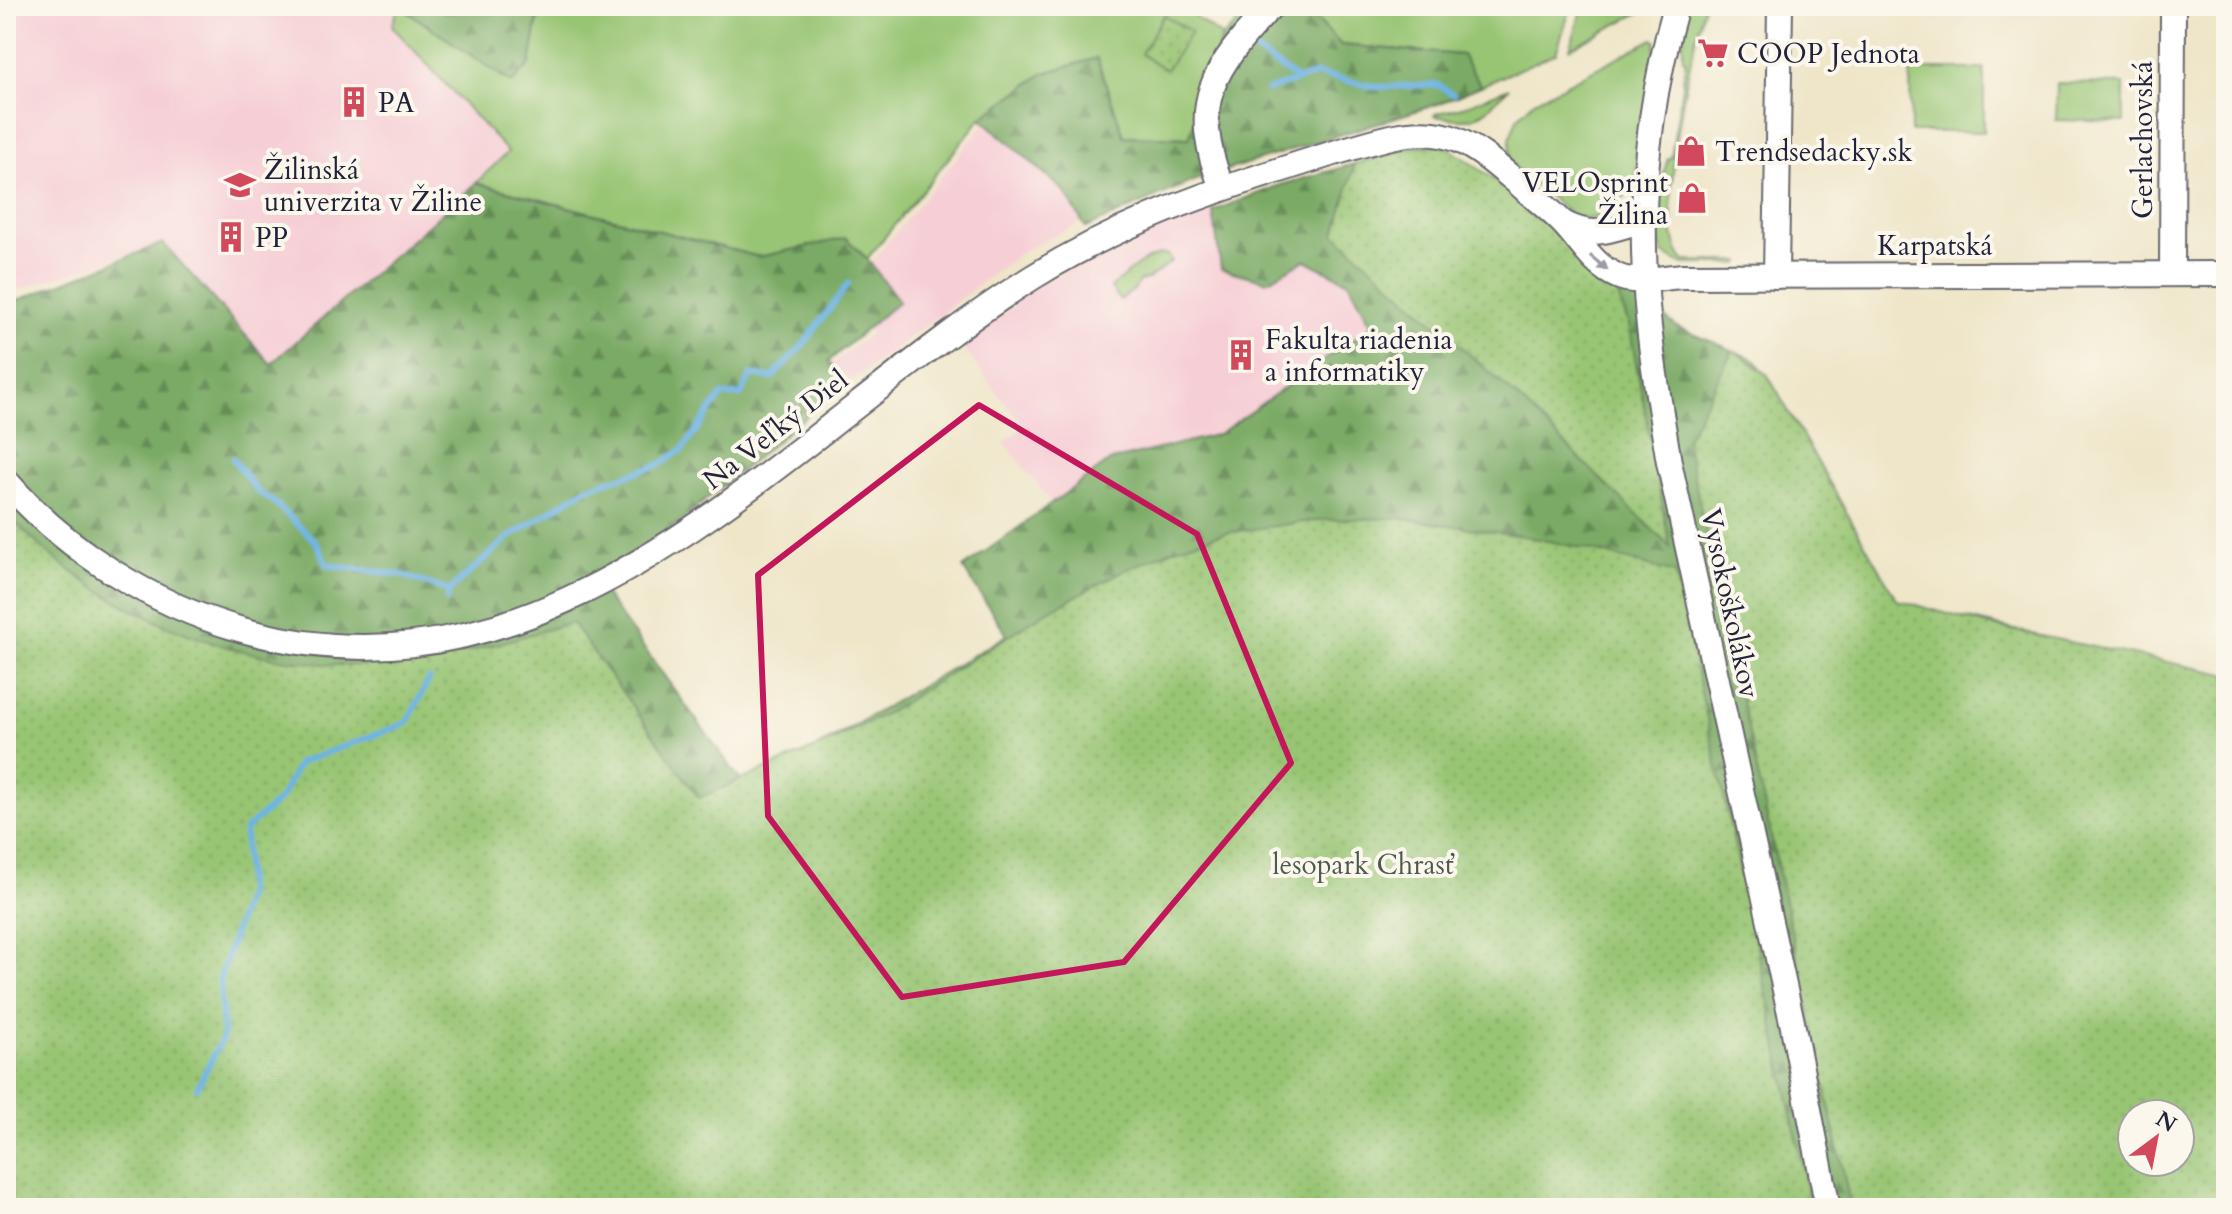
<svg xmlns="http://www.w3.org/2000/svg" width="2232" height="1214" font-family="Cardo,serif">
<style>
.built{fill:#f6cfd6}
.green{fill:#98c573;stroke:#5d7457;stroke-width:2}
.forest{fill:url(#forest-firs);stroke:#4e6650;stroke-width:2;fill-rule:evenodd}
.park{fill:url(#park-dots);stroke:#5d7457;stroke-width:2;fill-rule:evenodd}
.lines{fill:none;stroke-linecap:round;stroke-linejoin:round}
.stream{stroke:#6eb3e4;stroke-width:6}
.minor-casing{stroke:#6a676d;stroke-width:28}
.minor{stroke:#fff;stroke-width:24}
.oneway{fill:#9c9ca7}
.marked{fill:none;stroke:#c2185b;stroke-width:6;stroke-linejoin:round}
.labels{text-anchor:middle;stroke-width:8;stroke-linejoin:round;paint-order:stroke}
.poi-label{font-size:28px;fill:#22223b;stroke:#fbf7ec;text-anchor:start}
.street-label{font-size:28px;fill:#22223b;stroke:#fbf7ec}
.park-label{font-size:28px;fill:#4b5b4f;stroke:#fbf7ec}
</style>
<defs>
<pattern id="forest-firs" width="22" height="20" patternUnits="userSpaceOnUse" patternTransform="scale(2)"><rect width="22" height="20" fill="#7aaa65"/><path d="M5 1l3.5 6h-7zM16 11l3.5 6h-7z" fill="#648a54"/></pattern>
<pattern id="park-dots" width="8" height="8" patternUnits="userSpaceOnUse" patternTransform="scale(2)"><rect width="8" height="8" fill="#98c573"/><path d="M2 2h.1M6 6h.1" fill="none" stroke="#83a964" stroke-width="1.8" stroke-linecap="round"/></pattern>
</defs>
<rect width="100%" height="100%" fill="#fbf7ec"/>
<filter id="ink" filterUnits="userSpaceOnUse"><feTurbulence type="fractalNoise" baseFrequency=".0125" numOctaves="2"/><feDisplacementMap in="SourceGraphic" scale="16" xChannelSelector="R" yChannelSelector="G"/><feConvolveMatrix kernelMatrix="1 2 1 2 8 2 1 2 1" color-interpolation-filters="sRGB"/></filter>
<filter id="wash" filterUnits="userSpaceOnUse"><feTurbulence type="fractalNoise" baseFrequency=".006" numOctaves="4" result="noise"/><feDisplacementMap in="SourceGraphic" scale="32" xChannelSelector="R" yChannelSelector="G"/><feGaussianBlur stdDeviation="1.8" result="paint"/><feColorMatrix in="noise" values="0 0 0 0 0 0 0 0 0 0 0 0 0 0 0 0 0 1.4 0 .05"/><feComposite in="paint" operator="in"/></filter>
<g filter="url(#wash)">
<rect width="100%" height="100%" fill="#efe6c9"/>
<g class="built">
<polygon points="6,6 502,6 605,124 271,364 163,243 6,294"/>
<polygon points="990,116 1060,187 1088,219 1023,251 820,406 804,387 871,333 842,299"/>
<polygon points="1279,186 1401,346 1101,566 1004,442 1023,427 957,340 990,317 993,321 1016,305 1011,302 1101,249 1100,257 1154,231"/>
</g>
<g class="green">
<polygon points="399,6 512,83 530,64 540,6 1181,6 1222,37 1190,138 1124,136 1044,73 981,118 867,259 846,238 759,257 476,183 508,152 392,26"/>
<polygon points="1304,6 1560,6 1570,10 1556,53 1481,86 1462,55 1341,45"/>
<polygon points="1583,6 1646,6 1639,13 1570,48"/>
<path d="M1687,6H1704C1692,49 1650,231 1685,261H1741L1740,264H1681L1663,254C1648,221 1658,191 1668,158H1671L1686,61L1683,59V20Z"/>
<path d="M1653,39L1656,41L1635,179C1622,206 1602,227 1571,215L1518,170L1510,161V139L1517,118L1534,101Z"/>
<polygon points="1910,69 1984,69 1984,132 1911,132"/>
<polygon points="2057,83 2124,84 2124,122 2056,120"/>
<path d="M1509,88C1477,118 1481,124 1434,116L1435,114L1462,107Z"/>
<path d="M1162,254L1168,255L1172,261L1148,279L1139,281L1135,289L1120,300L1111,288C1126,274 1141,259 1162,254Z"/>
</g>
<g class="forest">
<polygon points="399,6 540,6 530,64 512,83"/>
<polygon points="1256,6 1304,6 1341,45 1462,55 1481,86 1438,104 1195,180 1086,228 1064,191 981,118 1044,73 1097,58 1124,136 1189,138 1222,37"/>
<path d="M1430,148L1472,168L1623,282L1677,327L1756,360L1842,518L1899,603L2226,679V1208H6V305L163,243L271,364L476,183L759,257L846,238L867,259L899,301L829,361L845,384L600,588L747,789L1007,635L963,568L1110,461L1219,434L1372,326L1349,282L1305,260L1267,281L1221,269L1213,211L1277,186L1403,150ZM2132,1114H2180V1162H2132Z"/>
</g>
<g class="park">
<polygon points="1164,15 1191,32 1166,70 1141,54"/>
<polygon points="1443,144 1505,187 1625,295 1618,296 1629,325 1670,547 1515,395 1335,234 1355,164 1416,146"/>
<path d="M1733,350L1767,374L1897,600L1992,626L2226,674V1208H1851L1686,440ZM2132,1114H2180V1162H2132Z"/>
<path d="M6,512C105,623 265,680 413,662C467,656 519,636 572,623L699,798L827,743L889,712L1046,612L1123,571L1181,546L1225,533L1319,520L1400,518L1529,537L1591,550L1675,573L1759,957L1811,1208H6Z"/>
</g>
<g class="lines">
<g class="stream">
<polyline points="1255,50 1298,80"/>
<polyline points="1268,90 1317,74 1376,87 1438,85 1453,94"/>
<polyline points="233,459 257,491 276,504 316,542 327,565 402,575 449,591"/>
<polyline points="447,600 449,591 508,538 587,488 659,465 682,450 722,395 741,395 751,375 772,378 803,345 848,284"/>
<polyline points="197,1088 223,1037 220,978 247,893 245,830 280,799 299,763 407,723 429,679"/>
</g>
</g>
</g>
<g filter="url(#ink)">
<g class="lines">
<defs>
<g id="minor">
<path d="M1676,6C1654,84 1642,168 1644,249C1645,320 1657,391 1669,462L1792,1022L1828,1208"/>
<path d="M1222,188C1188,100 1213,70 1271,6"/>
<path d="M1565,224C1596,240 1613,228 1644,220"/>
<polyline points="2172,274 2173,6"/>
<polyline points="1776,276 1780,6"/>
<path d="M6,481C67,551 150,603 239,629C564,722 787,431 1033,277C1110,229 1194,197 1280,170C1317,158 1354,146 1391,137C1451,123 1476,148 1519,184C1533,197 1549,209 1562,222C1580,240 1593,266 1617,276C1635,285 1663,277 1683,276L2226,274"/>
</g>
</defs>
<use href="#minor" class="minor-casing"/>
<use href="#minor" class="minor"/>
</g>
<defs><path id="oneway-solid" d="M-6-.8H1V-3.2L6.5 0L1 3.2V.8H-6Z" transform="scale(2)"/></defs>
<use class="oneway" href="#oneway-solid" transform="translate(1599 263) rotate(40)"/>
</g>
<path class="marked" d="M979,405L1197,534L1291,763L1124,962L902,997L768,816L758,575Z"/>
<defs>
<symbol id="supermarket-bare" viewBox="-9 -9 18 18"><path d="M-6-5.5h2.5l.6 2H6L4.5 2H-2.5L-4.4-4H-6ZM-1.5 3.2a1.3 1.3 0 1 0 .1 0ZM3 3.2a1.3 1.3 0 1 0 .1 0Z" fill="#d1495b" stroke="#fbf7ec" stroke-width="2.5" paint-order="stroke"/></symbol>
<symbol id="building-bare" viewBox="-9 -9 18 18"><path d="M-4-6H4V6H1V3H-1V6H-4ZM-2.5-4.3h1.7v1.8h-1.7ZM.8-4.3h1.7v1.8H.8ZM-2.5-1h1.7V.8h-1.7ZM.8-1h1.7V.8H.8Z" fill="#d1495b" stroke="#fbf7ec" stroke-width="2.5" paint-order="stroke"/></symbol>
<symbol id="shop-bare" viewBox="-9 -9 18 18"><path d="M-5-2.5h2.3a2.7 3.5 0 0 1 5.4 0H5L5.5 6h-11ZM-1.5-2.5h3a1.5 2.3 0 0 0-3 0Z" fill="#d1495b" stroke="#fbf7ec" stroke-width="2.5" paint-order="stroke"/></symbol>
<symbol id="university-bare" viewBox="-9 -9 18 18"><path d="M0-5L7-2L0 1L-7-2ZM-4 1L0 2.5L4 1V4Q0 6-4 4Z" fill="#d1495b" stroke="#fbf7ec" stroke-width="2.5" paint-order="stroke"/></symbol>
</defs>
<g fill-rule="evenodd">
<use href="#supermarket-bare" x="1691" y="31" width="44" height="44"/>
<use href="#building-bare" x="332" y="80" width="44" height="44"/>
<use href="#shop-bare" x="1669" y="129" width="44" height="44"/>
<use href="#university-bare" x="218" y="163" width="44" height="44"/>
<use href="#shop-bare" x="1670" y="176" width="44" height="44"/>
<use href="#building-bare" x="209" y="215" width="44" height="44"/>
<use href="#building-bare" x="1219" y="333" width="44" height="44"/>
</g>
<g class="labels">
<g class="poi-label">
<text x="1737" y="63">COOP Jednota</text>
<text x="378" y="112">PA</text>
<text x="1715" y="161">Trendsedacky.sk</text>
<text x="264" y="179">Žilinská<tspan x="264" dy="32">univerzita v Žiline</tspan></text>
<text x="1668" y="192" text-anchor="end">VELOsprint<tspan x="1668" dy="32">Žilina</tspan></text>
<text x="255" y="247">PP</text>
<text x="1265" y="349">Fakulta riadenia<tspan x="1265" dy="32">a informatiky</tspan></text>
</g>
<g class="street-label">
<text transform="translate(2142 140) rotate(-90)" y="10">Gerlachovská</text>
<text x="1935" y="255">Karpatská</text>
<text transform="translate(775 429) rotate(-38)" y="10">Na Veľký Diel</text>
<text transform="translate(1731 603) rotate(78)" y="10">Vysokoškolákov</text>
</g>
<g class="park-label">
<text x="1363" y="874">lesopark Chrasť</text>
</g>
</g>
<rect width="2232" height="1214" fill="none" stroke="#fbf7ec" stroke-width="32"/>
<g transform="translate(2156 1138) rotate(32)"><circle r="38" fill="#fbf7ec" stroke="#a4a2a5" stroke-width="2"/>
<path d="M0-6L14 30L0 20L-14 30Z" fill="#d1495b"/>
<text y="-12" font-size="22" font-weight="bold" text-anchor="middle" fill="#22223b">N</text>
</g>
</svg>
